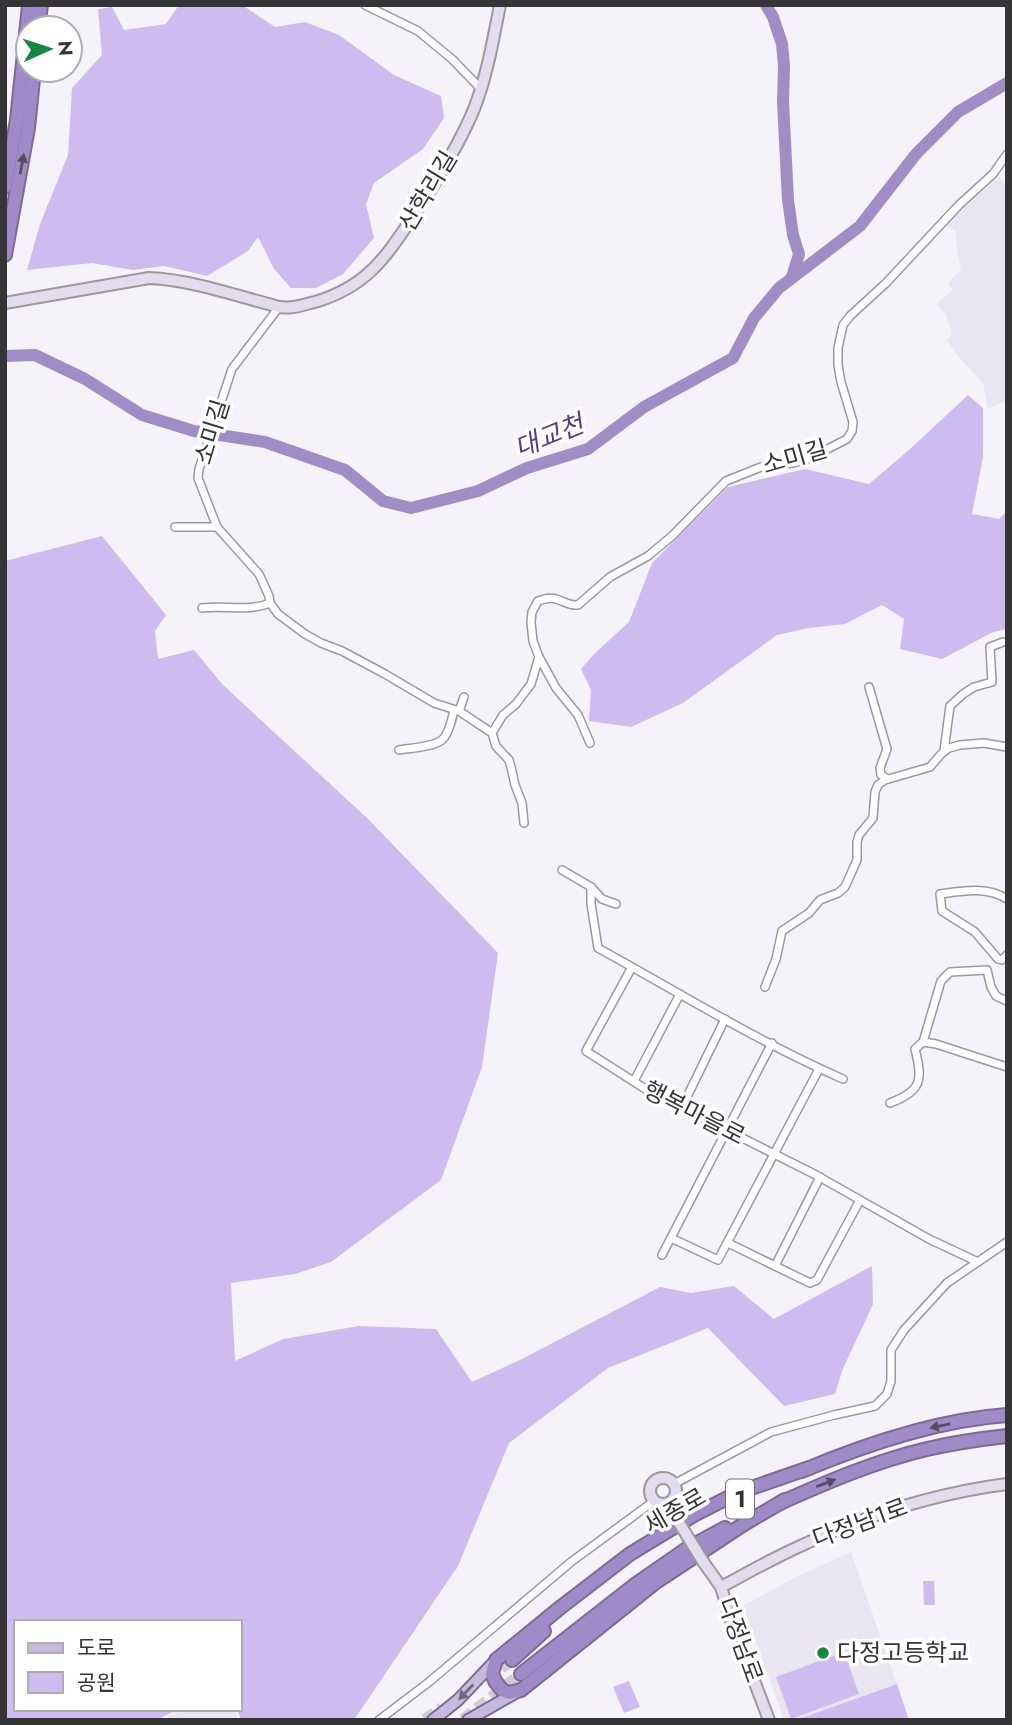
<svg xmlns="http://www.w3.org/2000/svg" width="1012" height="1725" font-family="Jost,'Noto Sans KR',sans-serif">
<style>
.built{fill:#e9e5f2}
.green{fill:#cebcf1}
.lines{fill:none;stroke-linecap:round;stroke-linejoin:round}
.river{stroke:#a18dc5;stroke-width:12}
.highway-tunnel{stroke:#cfcdd2;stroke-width:12;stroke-dasharray:12 6;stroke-linecap:butt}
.street-casing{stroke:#9b999f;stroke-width:10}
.secondary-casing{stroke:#9b999f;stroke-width:14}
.primary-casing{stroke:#7b6c95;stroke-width:14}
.highway-casing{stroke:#7b6c95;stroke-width:16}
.street{stroke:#fff;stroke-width:7}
.secondary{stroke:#e2dcee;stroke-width:10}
.primary{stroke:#c6b9dd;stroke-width:10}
.highway{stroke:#a08ac7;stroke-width:12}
.secondary-bridge-casing{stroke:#9b999f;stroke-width:14;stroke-linecap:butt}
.secondary-bridge{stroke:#e2dcee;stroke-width:10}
.oneway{fill:#554e62}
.oneway2{fill:#6f6979}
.poi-dot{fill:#138943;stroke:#fff;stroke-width:2.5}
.labels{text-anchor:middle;stroke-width:7;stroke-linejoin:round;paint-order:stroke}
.shield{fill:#fff;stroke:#727173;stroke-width:2}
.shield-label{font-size:23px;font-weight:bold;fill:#353437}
.street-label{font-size:24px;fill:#353437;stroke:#fff}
.poi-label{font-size:24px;fill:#353437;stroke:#fff;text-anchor:start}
.water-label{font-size:26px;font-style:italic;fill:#583b81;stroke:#fff}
</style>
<rect width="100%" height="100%" fill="#f5f3f9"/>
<g class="built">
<polygon points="999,177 1007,187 1007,400 988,409 983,383 958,356 947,341 952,334 946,315 936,304 953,290 948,283 961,269 957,249 956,231 946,225"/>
<polygon points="851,1552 897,1684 796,1720 784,1720 743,1606 796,1577"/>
<polygon points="184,1709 235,1709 238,1720 164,1720"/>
</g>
<g class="green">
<polygon points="179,5 242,5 275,27 305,22 339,35 394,75 441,96 444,118 423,149 374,183 366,204 374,238 343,274 316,288 291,288 274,269 258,237 248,251 207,276 164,266 133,270 92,263 27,270 40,224 68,155 72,88 102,55 98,9 112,7 124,30 166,24"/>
<polygon points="968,395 983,408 983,457 972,514 999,519 1007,511 1007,629 993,632 942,659 900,649 904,619 882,605 845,624 809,628 777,635 683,703 631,727 589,721 591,690 581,669 594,654 629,622 652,563 728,487 805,469 869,484 909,450"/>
<polygon points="102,536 166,615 155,631 158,659 194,650 223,685 367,818 498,953 482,1067 441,1180 331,1262 295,1274 231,1283 235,1361 283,1339 359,1326 436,1329 472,1382 520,1360 660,1287 691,1293 734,1286 774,1319 872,1266 873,1304 842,1371 835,1394 784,1406 708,1328 608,1368 509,1443 458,1566 354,1720 241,1720 237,1709 240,1709 240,1622 16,1622 16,1709 178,1709 161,1718 160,1720 5,1720 5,561"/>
<polygon points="923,1581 934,1581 935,1605 924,1605"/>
<polygon points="844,1652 859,1694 791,1719 776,1677"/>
<polygon points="629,1681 640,1707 624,1713 613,1687"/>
<polygon points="897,1684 909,1720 796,1720"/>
</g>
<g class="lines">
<g class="river">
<polyline points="766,5 773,17 782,44 784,66 783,102 788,200 793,235 799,254 792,277"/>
<polyline points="5,356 35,355 85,379 142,415 194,431 265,442 345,470 383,501 411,508 478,491 527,468 588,449 644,407 733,358 754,318 779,288 860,226 916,154 958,112 1007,83"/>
</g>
<g class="highway-tunnel">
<polyline points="486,1678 512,1660"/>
<polyline points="425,1720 442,1708"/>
<polyline points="463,1720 521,1674"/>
</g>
<defs>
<g id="street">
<polyline points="365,5 418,31 452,59 481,89"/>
<polyline points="279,307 232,369 199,469 198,478 217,527 259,574 269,596 270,603 278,614 305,634 321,643 342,651 385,674 434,703 459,711 492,733 496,746 509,760 511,767 515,785 522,803 524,823"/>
<polyline points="175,527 217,527"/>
<path d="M202,608C224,605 249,612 270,603"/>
<polyline points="539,657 556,688 578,715 590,743"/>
<polyline points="869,687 887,749 880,768 881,775 888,779"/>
<polyline points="459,711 464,697"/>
<path d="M492,733L503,715L516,704L531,684L539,657L533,641L531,622L532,612L538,601C544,599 550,597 556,599C564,601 569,606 578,605L610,577L648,556L672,536L726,481L761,467L793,463L808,459L847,439L852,431L853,422L841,382L838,365V348L843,325L850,316L886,283L959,205L993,174L1007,154"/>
<path d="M399,750C411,748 437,747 444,738C450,730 452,719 454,710"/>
<polyline points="944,751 950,706 963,694 974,687 992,682 990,647 1003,642"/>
<polyline points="562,870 591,887 602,899 616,904"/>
<polyline points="591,887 591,904 598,948 632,967 586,1051 647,1090 816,1175 929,1239 978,1262"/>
<path d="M1007,899C987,886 962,891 940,894L942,911L975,932L998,959L1002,960L1007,955"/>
<path d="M632,967C701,1006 770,1047 843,1079"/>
<polyline points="765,987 776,959 782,931 809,913 820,900 838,893 845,887 857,860 857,842 859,835 873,818 875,792 878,785 885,780 930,767 942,753 949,748 960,745 984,743 1007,747"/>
<polyline points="923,1042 941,981 950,972 987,970 991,987 996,996 1007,1001"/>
<polyline points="634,1081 680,994"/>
<path d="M890,1103C922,1091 923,1080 915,1049L923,1042L936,1044L1007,1067"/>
<polyline points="682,1107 725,1019"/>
<polyline points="671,1238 718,1260 819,1069"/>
<polyline points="728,1243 810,1283 817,1280 860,1200"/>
<polyline points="662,1255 772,1043"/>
<polyline points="775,1266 820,1177"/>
<polyline points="674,1484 771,1432 834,1415 875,1406 887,1394 891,1381 891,1350 904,1330 947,1283 1007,1242"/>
<polyline points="379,1720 429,1682 571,1562 654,1501"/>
</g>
<g id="secondary">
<path d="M5,303L149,278C193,280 237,296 279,307C293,309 302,305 315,302C369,286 387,255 416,212C438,179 459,145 474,109C487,76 493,40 500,5"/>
<circle cx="663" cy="1491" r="13"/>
<polyline points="704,1563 721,1587 731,1620 769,1720"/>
<path d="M721,1587C749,1572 777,1556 807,1543C870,1514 937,1493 1007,1484"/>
</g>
<g id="primary">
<polyline points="433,1720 458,1700 496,1660"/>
<polyline points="468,1720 517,1692"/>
</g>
<g id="highway">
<polyline points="38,28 41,5"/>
<polyline points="5,187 17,120 29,5"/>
<polyline points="5,255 28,128 34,70"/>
<path d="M802,1471C866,1444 937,1420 1007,1415"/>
<polyline points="785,1500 744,1524 656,1582 521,1690 509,1693 502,1690 495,1681 492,1673 496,1660 561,1607 630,1554 694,1515 737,1493 809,1468"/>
<path d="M780,1503C827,1482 876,1461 927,1449C953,1443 980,1439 1007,1436"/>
<polyline points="512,1660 544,1631"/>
<polyline points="521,1674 636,1584 688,1548 725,1528"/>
</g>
</defs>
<use href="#street" class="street-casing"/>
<use href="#secondary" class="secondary-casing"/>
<use href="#primary" class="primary-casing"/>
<use href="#highway" class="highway-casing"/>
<use href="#street" class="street"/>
<use href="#secondary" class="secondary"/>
<use href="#primary" class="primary"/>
<use href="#highway" class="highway"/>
<defs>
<polyline id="secondary-bridge" points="673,1513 704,1563"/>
</defs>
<use href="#secondary-bridge" class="secondary-bridge-casing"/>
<use href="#secondary-bridge" class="secondary-bridge"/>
</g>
<defs><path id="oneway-solid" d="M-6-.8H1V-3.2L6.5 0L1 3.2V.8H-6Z" transform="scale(1.75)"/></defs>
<g class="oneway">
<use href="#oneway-solid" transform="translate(22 164) rotate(-80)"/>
<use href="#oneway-solid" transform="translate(940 1426) rotate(168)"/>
<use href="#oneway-solid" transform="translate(826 1483) rotate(-21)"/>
</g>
<use class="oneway2" href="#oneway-solid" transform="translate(466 1692) rotate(134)"/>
<circle class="poi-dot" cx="823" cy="1653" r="7"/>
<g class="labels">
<rect class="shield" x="726" y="1479.5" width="28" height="39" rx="5"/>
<g class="shield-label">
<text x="740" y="1507">1</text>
</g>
<g class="street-label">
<text transform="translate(428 191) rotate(-59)" y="8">산학리길</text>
<text transform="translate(212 432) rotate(-73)" y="8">소미길</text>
<text transform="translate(795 457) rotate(-16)" y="8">소미길</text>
<text transform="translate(694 1113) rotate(27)" y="8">행복마을로</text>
<text transform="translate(675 1511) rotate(-30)" y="8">세종로</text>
<text transform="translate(860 1523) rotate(-20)" y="8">다정남1로</text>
<text transform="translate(740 1640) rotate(70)" y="8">다정남로</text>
</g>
<g class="poi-label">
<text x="837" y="1661">다정고등학교</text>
</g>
<g class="water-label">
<text transform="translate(549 436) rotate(-22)" y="9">대교천</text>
</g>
</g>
<rect width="1012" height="1725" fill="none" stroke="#353437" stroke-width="14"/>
<rect x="14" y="1620" width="228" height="91" fill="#ffffff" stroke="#aeaeaf" stroke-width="2"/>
<rect x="28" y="1643" width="35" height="10" fill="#c6b9dd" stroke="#aeaeaf" stroke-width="2"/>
<text x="77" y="1655" font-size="21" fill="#353437">도로</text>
<rect x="28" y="1672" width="35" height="21" fill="#cebcf1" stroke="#aeaeaf" stroke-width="2"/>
<text x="77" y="1690" font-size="21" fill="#353437">공원</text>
<g transform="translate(49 49) rotate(87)"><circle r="33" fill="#ffffff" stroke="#aeaeaf" stroke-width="2"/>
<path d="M0-5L12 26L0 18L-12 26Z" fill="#138943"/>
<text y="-10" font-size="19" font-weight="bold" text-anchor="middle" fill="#353437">N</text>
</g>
</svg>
